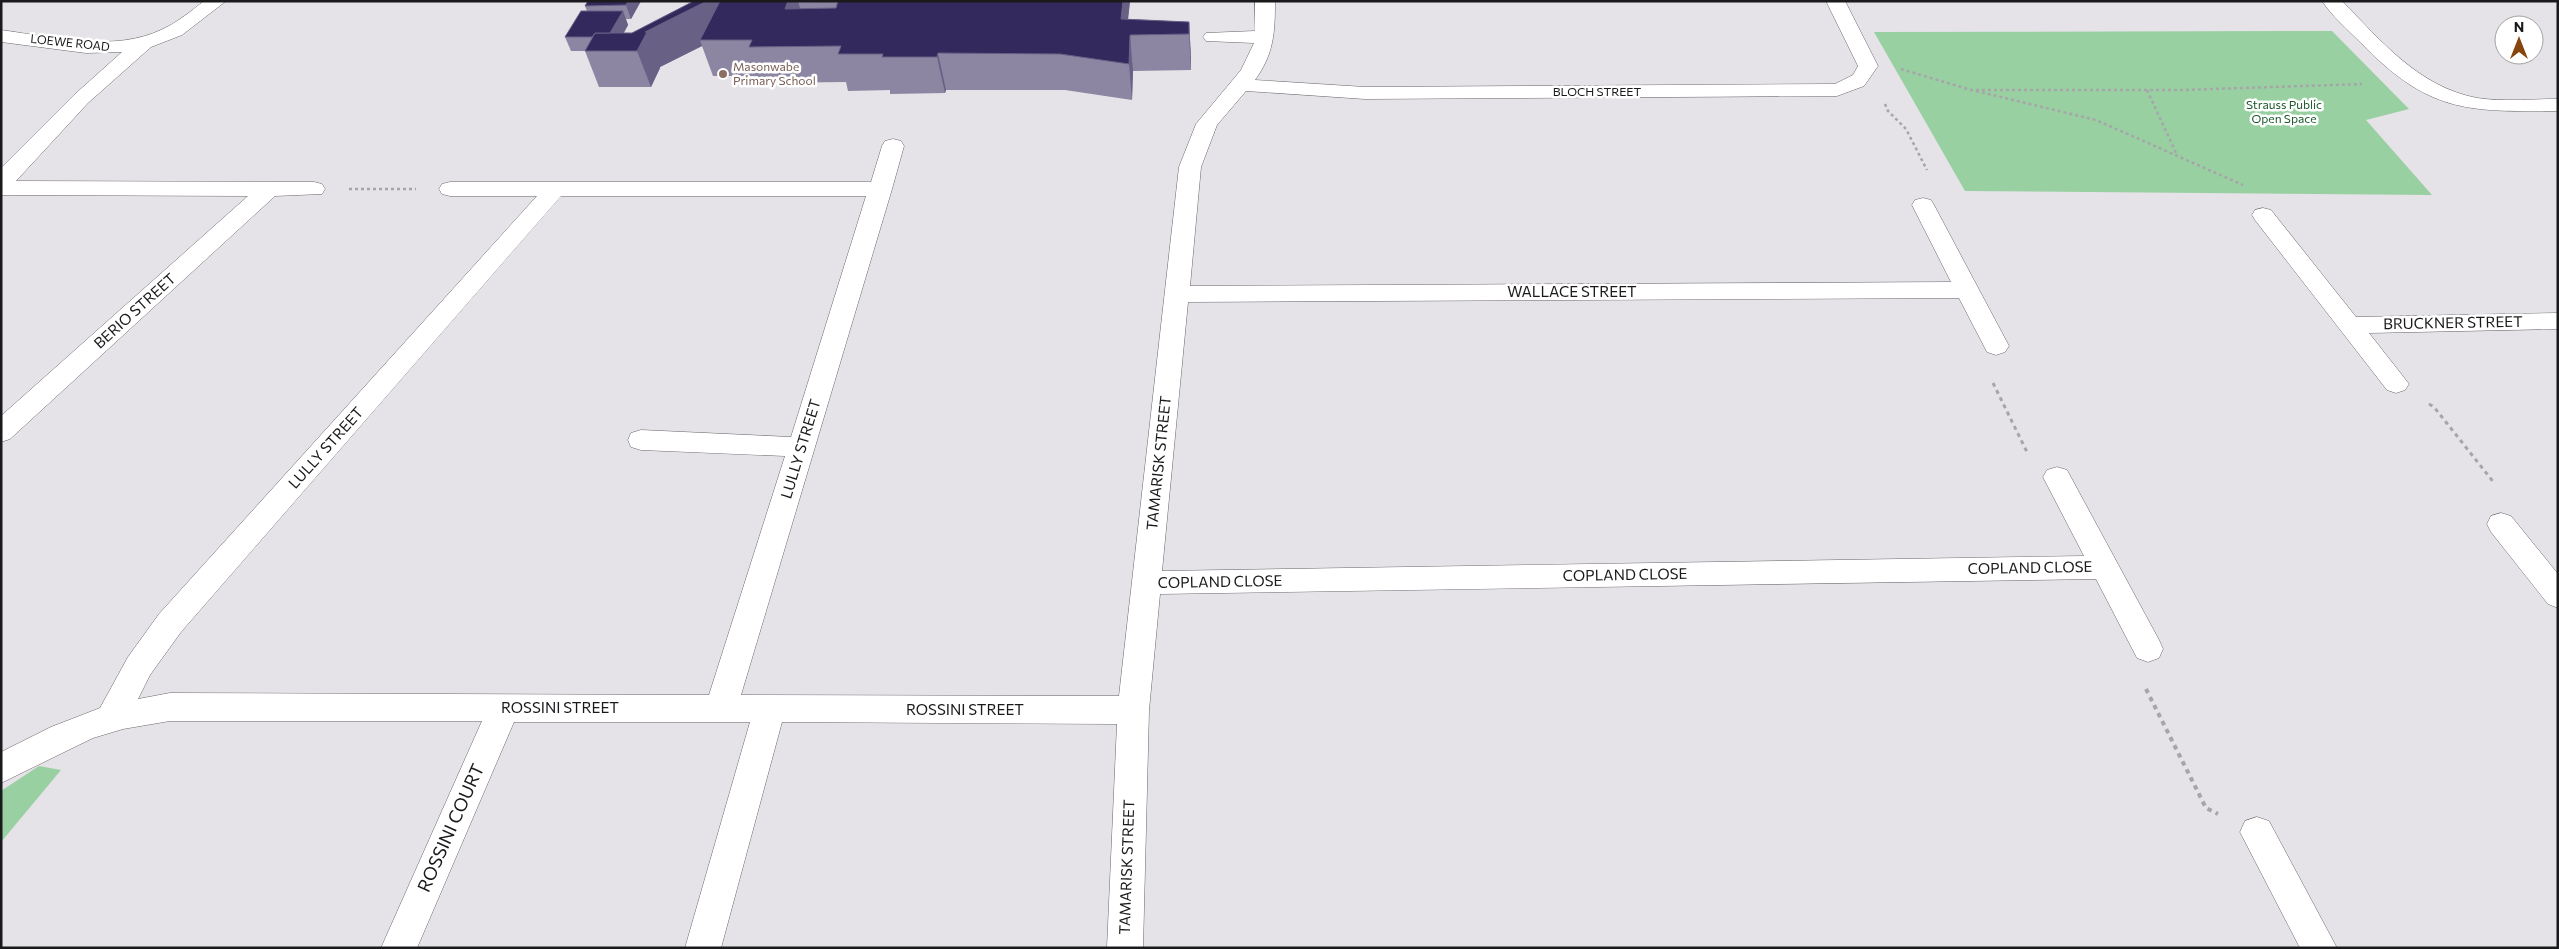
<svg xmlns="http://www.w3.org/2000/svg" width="2559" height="949" font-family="Commissioner,sans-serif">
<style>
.green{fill:#98d0a1}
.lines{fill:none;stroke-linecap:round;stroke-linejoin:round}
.minor-casing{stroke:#69666b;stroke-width:1}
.path-far2{stroke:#a7a5a9;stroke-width:2.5;stroke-dasharray:3 3;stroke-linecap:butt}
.path-far1{stroke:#a7a5a9;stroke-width:3;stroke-dasharray:4 4;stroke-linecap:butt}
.path{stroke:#a7a5a9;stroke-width:4;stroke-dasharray:4.5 4.5;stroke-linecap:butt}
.minor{fill:#fff;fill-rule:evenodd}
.wall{fill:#8c86a2}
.shaded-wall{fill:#696086}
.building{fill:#34295c;stroke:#696086}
.education-dot{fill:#8d6e63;stroke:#fff;stroke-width:2}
.labels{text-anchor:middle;stroke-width:5;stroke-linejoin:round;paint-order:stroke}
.far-street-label{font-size:12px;fill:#1a191b;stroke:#fff}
.far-education-label{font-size:12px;fill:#785e54;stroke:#fff;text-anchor:start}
.far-park-label{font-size:12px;fill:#1c582c;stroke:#fff}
.street-label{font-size:15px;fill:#1a191b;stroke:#fff}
.near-street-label{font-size:18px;fill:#1a191b;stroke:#fff}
</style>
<rect width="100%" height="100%" fill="#e5e2e8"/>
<g class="green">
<polygon points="2332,31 2409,109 2366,120 2432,195 1965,191 1874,32"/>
<polygon points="39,766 61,770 1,842 1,791"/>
</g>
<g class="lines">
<defs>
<g id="minor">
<path d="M204,1H226L182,35L151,47L88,103L16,181L314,182L322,184L325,189L322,194L275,196L10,439L1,442V416L248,196L1,195V168L74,95L122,52L86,53L1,42V30C53,37 114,53 163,29C178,22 191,11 204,1Z"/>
<path d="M1255,1H1275C1275,32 1274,54 1255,80L1365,87L1835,84L1853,75L1858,66L1826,1H1845L1878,66L1864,86L1837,96L1365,99L1246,91L1217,125L1201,167L1190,286L1951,282L1912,205L1915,200L1923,198L1931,200L1934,205L2009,346L2005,352L1996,355L1987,352L1959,298L1188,302L1162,571L2084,556L2043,477L2047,470L2057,467L2067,470L2159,640L2163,649L2159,658L2148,662L2137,658L2096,579L1160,594L1149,710L1143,948H1107L1117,724L782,722L721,948H685L750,722H514L417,948H381L482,721H170L123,729L93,738L1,783V752L51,727L100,708L128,657L159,614L537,196H450L442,194L439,189L442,184L450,182H871L882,146L885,141L893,139L901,141L904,146L892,189L741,695L1119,696L1179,167L1196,124L1241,70L1254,43L1206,41L1203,37L1206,33L1255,31ZM561,196H866L791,437L641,430L631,433L628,440L631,447L641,450L785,456L709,695L170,693L138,699L150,675L181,632Z"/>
<path d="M2322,1H2342C2381,41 2419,87 2477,98C2504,102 2531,99 2558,99V111C2466,112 2428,112 2361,43C2348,30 2332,16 2322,1Z"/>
<polygon points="2263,208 2271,210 2356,317 2558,313 2558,329 2369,333 2409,384 2405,390 2396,393 2387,390 2255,220 2252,215 2255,210"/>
<polygon points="2501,513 2511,516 2558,574 2558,608 2548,604 2491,532 2487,524 2491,516"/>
<polygon points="2257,817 2269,821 2337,948 2300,948 2240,832 2245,821"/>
</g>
</defs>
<use href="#minor" class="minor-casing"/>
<g class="path-far2">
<polyline points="1901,69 1971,90 2183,90 2362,84"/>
<polyline points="2147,90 2177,155"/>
<polyline points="1976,91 2096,120 2243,185"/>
<polyline points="1885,104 1888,111 1906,129 1927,170"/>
<polyline points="349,189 416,189"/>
</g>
<g class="path-far1">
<polyline points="1993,383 2027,452"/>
<polyline points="2429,404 2434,407 2495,484"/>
</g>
<polyline class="path" points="2146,689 2206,808 2218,814"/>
<use href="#minor" class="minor"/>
</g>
<polygon class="wall" points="588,1 641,1 631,19 626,19 628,25 624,33 632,33 694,1 1130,1 1128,19 1189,22 1191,58 1191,70 1133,71 1132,100 1065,90 946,90 945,93 890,94 890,90 848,91 846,82 760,83 758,76 713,76 702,46 660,67 660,68 651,87 599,87 585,51 571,51 565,37 587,11 585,6"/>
<g class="shaded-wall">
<polygon points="628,1 641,1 631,19 626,5"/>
<polygon points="707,1 726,1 700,40 702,46 660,67 660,68 651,87 637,51 645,32"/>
<polygon points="788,1 798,1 804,22 785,9"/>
<polygon points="1123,1 1130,1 1124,55 1121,19"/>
<polygon points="623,11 628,25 613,51 608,37"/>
<polygon points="1189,22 1191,58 1191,70 1189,34"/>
<polygon points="1130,35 1133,71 1132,100 1129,64"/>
<polygon points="938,53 946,90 945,93 937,57"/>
</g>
<g class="building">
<polygon points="588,1 628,1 626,5 585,6"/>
<polygon points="694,1 707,1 645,32 647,32 637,51 585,51 595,33 632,33"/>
<polygon points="720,1 788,1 785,9 836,8 838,1 1123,1 1121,19 1189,22 1189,34 1130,35 1129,64 1060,54 938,53 937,57 882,57 883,54 838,54 841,46 749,47 752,40 700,40"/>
<polygon points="581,11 623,11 610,33 595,33 592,37 565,37"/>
</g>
<circle class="education-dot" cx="723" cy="74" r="5"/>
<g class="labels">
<g class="far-street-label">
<text transform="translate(70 43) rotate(6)" y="4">LOEWE ROAD</text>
<text x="1597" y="96">BLOCH STREET</text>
</g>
<g class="far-education-label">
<text x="733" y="71">Masonwabe<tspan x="733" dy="14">Primary School</tspan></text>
</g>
<g class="far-park-label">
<text x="2284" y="109">Strauss Public<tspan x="2284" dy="14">Open Space</tspan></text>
</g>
<g class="street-label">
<text x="1572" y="297">WALLACE STREET</text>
<text transform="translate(135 311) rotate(-42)" y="5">BERIO STREET</text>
<text transform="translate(2453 323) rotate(-1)" y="5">BRUCKNER STREET</text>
<text transform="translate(326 448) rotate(-48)" y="5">LULLY STREET</text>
<text transform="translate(801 449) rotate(-73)" y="5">LULLY STREET</text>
<text transform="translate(1159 463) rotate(-84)" y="5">TAMARISK STREET</text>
<text transform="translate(2030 568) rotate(-1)" y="5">COPLAND CLOSE</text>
<text transform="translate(1625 575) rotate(-1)" y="5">COPLAND CLOSE</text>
<text transform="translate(1220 582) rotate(-1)" y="5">COPLAND CLOSE</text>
<text x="560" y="713">ROSSINI STREET</text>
<text x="965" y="715">ROSSINI STREET</text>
<text transform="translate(1127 867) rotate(-88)" y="5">TAMARISK STREET</text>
</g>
<g class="near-street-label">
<text transform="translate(451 828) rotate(-66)" y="6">ROSSINI COURT</text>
</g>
</g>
<rect width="2559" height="949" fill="none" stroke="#1a191b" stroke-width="5"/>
<g transform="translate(2519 40)"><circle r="24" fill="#ffffff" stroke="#a3a3a4"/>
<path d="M0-4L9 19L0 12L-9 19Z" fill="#86450d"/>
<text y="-8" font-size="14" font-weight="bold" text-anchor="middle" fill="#1a191b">N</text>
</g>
</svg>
